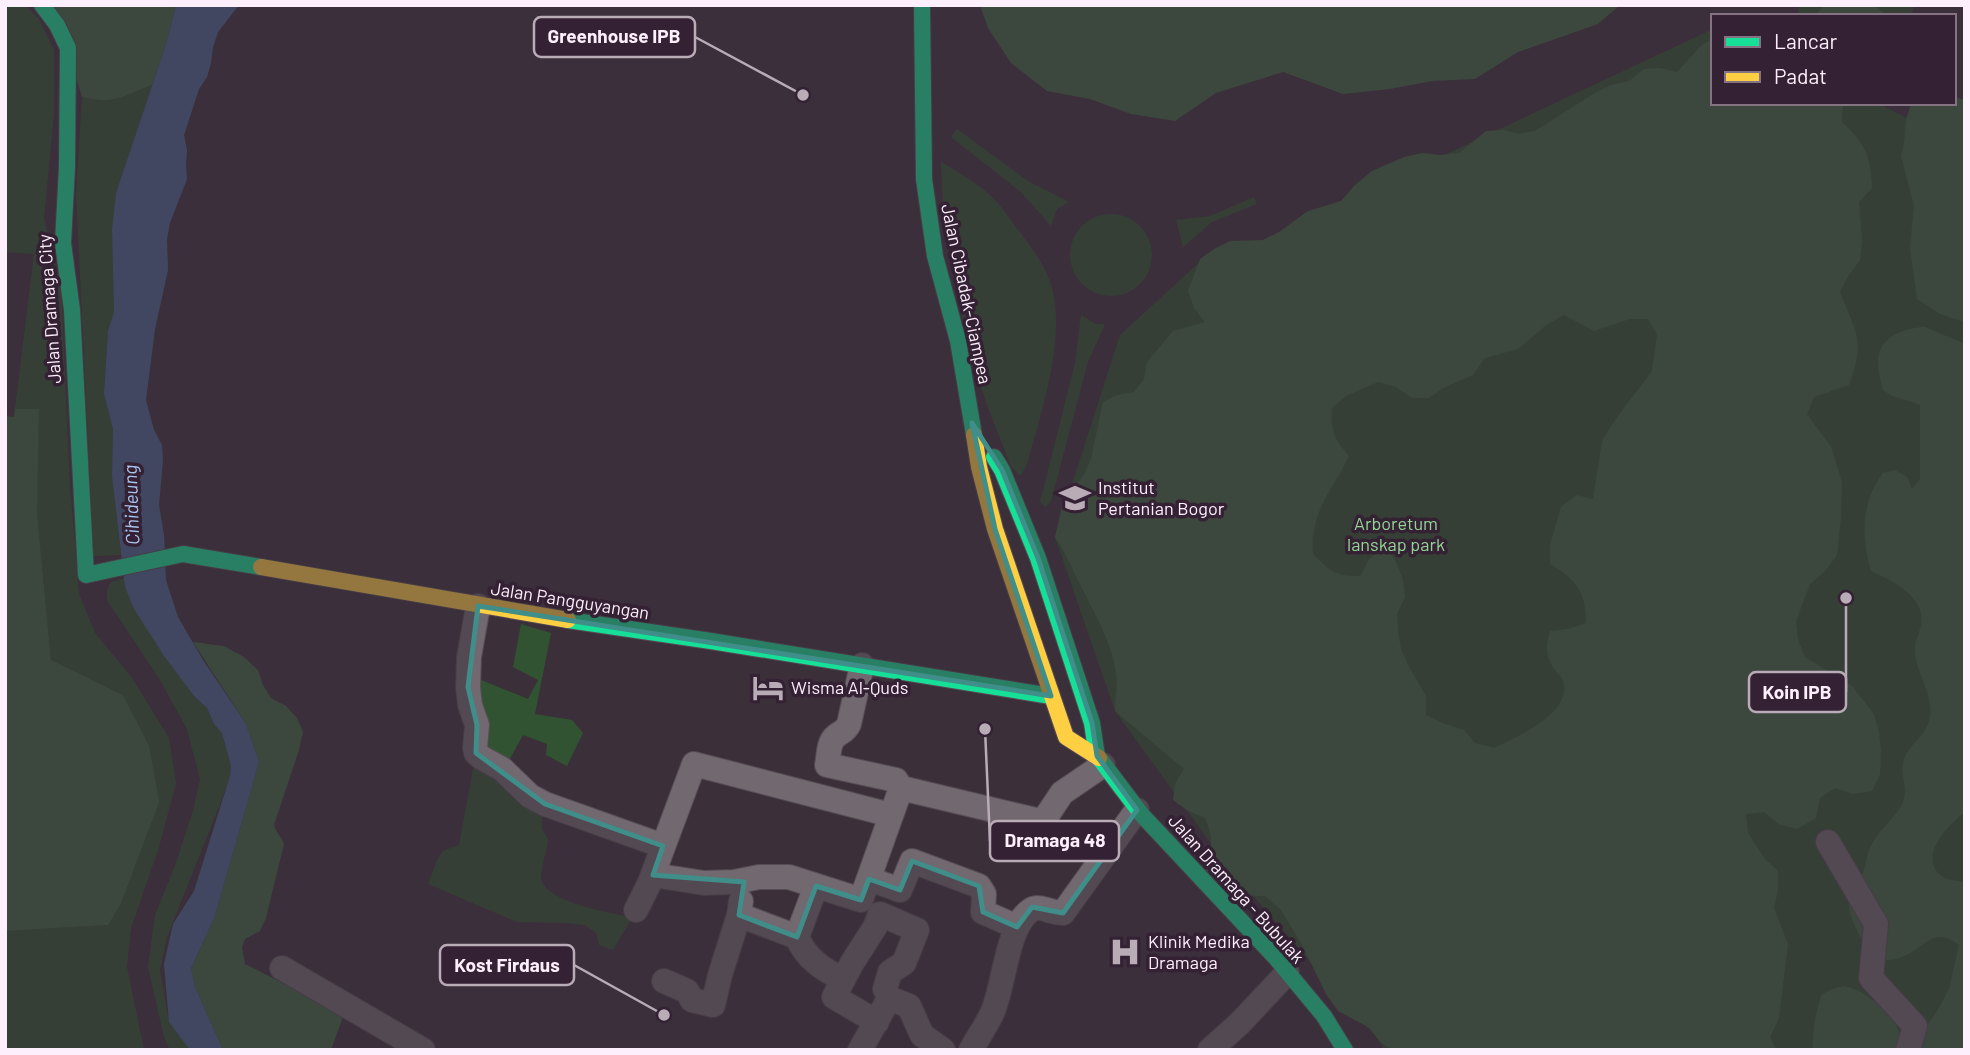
<svg xmlns="http://www.w3.org/2000/svg" width="1970" height="1055" font-family="Barlow,sans-serif">
<style>
.green{fill:#315332}
.forest{fill:#3f6541;fill-rule:evenodd}
.water{fill:#496590}
.lines{fill:none;stroke-linecap:round;stroke-linejoin:round}
.street-casing{stroke:#564c55;stroke-width:26}
.fast-casing{stroke:#564c55;stroke-width:18}
.slow-casing{stroke:#564c55;stroke-width:18}
.street{stroke:#716870;stroke-width:24}
.fast{stroke:#16e098;stroke-width:16}
.slow{stroke:#ffcf43;stroke-width:16}
.marked{fill:none;stroke:#3f8e8a;stroke-width:5;stroke-linejoin:round}
.labels{text-anchor:middle;stroke-width:7;stroke-linejoin:round;paint-order:stroke}
.street-label{font-size:18px;fill:#fdeffb;stroke:#352134}
.poi-label{font-size:18px;fill:#fdeffb;stroke:#352134;text-anchor:start}
.park-label{font-size:18px;fill:#91d593;stroke:#352134}
.water-label{font-size:19px;font-style:italic;fill:#a9c6f1;stroke:#352134}
.leader{fill:none;stroke:#b9acb7;stroke-width:2.5}
.callout-dot{fill:#b9acb7;stroke:#352134;stroke-width:2.5}
.callout{fill:#352134;stroke:#b9acb7;stroke-width:2.5}
.callout-label{font-size:19px;text-anchor:middle;font-weight:bold;fill:#fdeffb}
</style>
<rect width="100%" height="100%" fill="#3b303a"/>
<g class="green">
<polygon points="5,5 25,5 39,19 54,50 54,113 44,218 61,289 70,486 79,594 95,633 132,678 169,738 176,783 159,847 131,928 127,967 144,1050 5,1050 5,931 108,925 123,695 51,660 37,512 39,410 15,409 34,254 5,252"/>
<polygon points="1799,5 1914,5 1911,16 1798,16"/>
<polygon points="1713,29 1713,103 1664,1050 1384,1050 1381,1043 1228,867 1115,711 1055,537 1120,335 1214,249 1263,240"/>
<path d="M152,85L116,193L112,229L114,312L108,331L104,394L113,429L112,476L121,555L94,556L76,194L82,97C116,105 122,96 152,85Z"/>
<polygon points="1787,103 1883,103 1883,106 1965,147 1965,1050 1673,1050"/>
<polygon points="957,129 1028,181 1069,202 1057,209 1051,226 1021,192 951,137"/>
<path d="M941,162C961,174 981,185 997,202C1006,213 1014,225 1023,236C1033,250 1045,266 1050,282C1068,334 1041,413 1027,465L1020,476L1011,466L991,416L970,357L943,209Z"/>
<polygon points="1254,197 1257,204 1212,222 1183,247 1176,220 1210,216"/>
<circle cx="1111" cy="255" r="41"/>
<polygon points="1081,315 1096,324 1105,324 1088,362 1051,501 1046,507 1040,502 1075,363"/>
<polygon points="124,578 125,587 134,609 164,656 194,696 207,708 214,724 222,733 231,766 230,776 222,799 167,937 160,970 169,1022 190,1050 170,1050 164,1037 148,967 155,915 175,866 193,811 200,779 187,729 160,680 107,600 107,590 111,582"/>
<polygon points="521,624 551,633 535,714 572,720 583,733 567,766 546,755 547,744 523,735 506,766 480,754 474,677 528,699 538,680 513,667"/>
<path d="M475,758L542,810V829L548,839C547,850 541,868 541,877C543,903 611,912 632,918L613,950L599,945L596,933L585,925L565,923L517,922L428,884L437,860L443,851L459,845Z"/>
</g>
<g class="forest">
<path d="M54,5H176L167,41L152,85C122,96 116,105 82,97Z"/>
<polygon points="980,5 1620,5 1598,24 1518,52 1475,79 1432,81 1390,89 1343,94 1283,72 1216,93 1175,121 1131,114 1090,99 1047,91 1011,63 988,28"/>
<polygon points="1824,5 1874,5 1888,16 1815,16"/>
<path d="M1713,38V103H1843L1842,122C1866,145 1870,154 1872,188L1859,202L1862,241L1860,260L1849,275L1840,292C1856,334 1866,339 1849,385L1814,397L1807,414L1831,447L1842,482L1841,517L1837,555L1825,571L1810,584L1796,621L1798,640L1805,657L1852,686L1874,714L1879,732L1881,752L1880,774L1872,791L1853,794L1835,788L1820,798L1816,818L1797,829L1779,824L1764,812L1746,814L1748,833L1764,858L1778,871V890L1774,908L1788,944L1779,1018L1770,1037L1776,1050H1393L1381,1043L1370,1028L1338,1011L1326,994L1301,943L1281,910L1265,896L1227,895L1205,869C1212,846 1214,840 1205,818L1188,811L1173,800L1175,784L1184,769L1115,711C1115,699 1118,684 1116,673C1112,642 1094,613 1081,586C1072,569 1066,553 1055,537L1063,502L1084,475L1091,459L1103,402L1117,395L1134,392L1144,379L1147,362L1173,331L1205,322L1194,308L1188,291L1200,259L1214,249L1230,241L1263,240L1279,232L1308,211L1341,201L1355,185L1372,171L1404,157L1422,153L1440,155L1459,153L1486,131L1503,130L1519,134L1535,131L1595,93L1611,85L1629,81L1644,69L1660,68L1677,72L1701,46ZM1564,315L1594,331L1630,319H1648L1657,335L1652,371L1615,420L1602,441L1593,499L1576,495L1561,507L1550,545V564C1577,580 1586,592 1586,623L1568,629L1550,631C1546,645 1545,654 1553,667C1555,672 1561,676 1563,680C1574,713 1516,737 1494,748L1475,743L1464,730L1445,724L1426,715V696L1408,665L1401,649L1398,632L1397,614L1405,597L1403,580L1396,562L1385,545L1370,558L1360,576C1334,576 1331,572 1313,554C1310,510 1332,492 1349,456C1334,439 1330,431 1332,408L1346,396L1378,382L1396,387L1412,398H1429L1443,388L1473,375L1485,358L1518,349L1546,325Z"/>
<polygon points="1954,97 1965,100 1965,322 1940,314 1917,299 1910,247 1914,205 1901,156 1904,144 1906,120 1910,107 1915,103 1954,103"/>
<path d="M1925,327L1965,344V812C1949,824 1915,858 1943,877C1948,880 1958,881 1965,882V1050H1812L1814,1024L1821,995L1832,989L1844,986L1857,990L1891,1012L1901,1038L1920,1035L1936,1013L1949,989L1959,945C1932,924 1925,950 1899,958C1890,961 1881,960 1871,959C1865,942 1847,919 1849,900C1850,892 1858,884 1861,877C1867,865 1866,853 1873,842C1881,827 1899,816 1904,799C1908,787 1900,775 1903,763C1907,745 1927,736 1930,718C1934,694 1916,674 1915,651C1915,640 1918,636 1921,626C1927,597 1892,580 1871,571C1861,536 1861,503 1883,473L1895,470L1907,477L1912,489L1920,479V405C1905,398 1896,400 1883,390C1881,382 1878,372 1878,363C1878,337 1903,328 1925,327Z"/>
<polygon points="15,409 39,409 37,512 51,660 123,695 149,746 159,802 121,903 108,925 5,931 5,416 14,417"/>
<path d="M193,642L224,646L244,657L258,670L263,685L271,698L286,706L297,718L303,732L299,750L274,825C276,833 282,837 284,844L266,918L260,931L245,939L242,947L245,964L344,1014L331,1050H223L195,987L191,968L214,919L259,762L246,724Z"/>
</g>
<polygon class="water" points="176,5 239,5 218,32 213,47 211,63 207,77 199,89 184,135 187,150 186,165 187,179 170,223 167,239 168,270 155,329 146,400 154,430 162,445 163,460 159,505 164,535 166,580 178,617 203,660 246,724 259,762 214,919 191,968 195,987 223,1050 190,1050 169,1022 164,964 173,924 194,891 230,776 231,766 222,733 214,724 207,708 194,696 164,656 134,609 125,587 112,476 113,429 104,394 108,331 114,312 112,229 116,193 167,41"/>
<g class="lines">
<defs>
<g id="street">
<polyline points="478,606 469,657 468,687 470,705 477,725 475,748 476,753 482,758 502,769 530,796 545,804 663,846"/>
<path d="M862,665L849,724C845,732 842,731 836,736C828,742 829,756 827,765L896,780L901,788"/>
<polyline points="1828,842 1876,924 1871,978 1915,1026 1908,1050"/>
<polyline points="653,875 704,883 734,882 759,877 789,877 861,900 901,788 1040,821 1044,820 1062,793 1103,765"/>
<polyline points="869,879 900,890 912,861 979,886 984,894 983,912 1017,927"/>
<path d="M816,886L797,937C806,959 823,969 843,980"/>
<polyline points="741,901 739,915 797,937"/>
<polyline points="636,910 650,882 694,764 891,815"/>
<polyline points="282,968 423,1050"/>
<polyline points="664,981 687,991 692,1000 713,1005 720,975 739,915"/>
<polyline points="889,998 909,1006 922,1035 943,1050"/>
<path d="M860,1050C870,1032 880,1016 889,998L885,989L890,972L904,963L917,930L880,914L875,927L852,963L834,997L877,1022"/>
<path d="M971,1050C978,1037 987,1025 993,1011C1004,986 1007,925 1031,910C1039,904 1053,914 1063,913L1137,810"/>
<polyline points="1210,1050 1240,1023 1287,973"/>
</g>
<g id="fast">
<polyline points="42,5 57,25 68,48 67,167 63,243 72,310 86,575 183,554 261,567"/>
<polyline points="922,5 924,179 935,256 958,341 974,435"/>
<polyline points="994,457 1002,470 1038,558 1092,723 1097,756"/>
<polyline points="568,620 711,641 1051,696"/>
<polyline points="1099,758 1142,815 1275,957 1324,1016 1345,1050"/>
</g>
<g id="slow">
<polyline points="974,435 979,467 995,529 1066,737 1099,758"/>
<polyline points="261,567 568,620"/>
</g>
</defs>
<use href="#street" class="street-casing"/>
<use href="#fast" class="fast-casing"/>
<use href="#slow" class="slow-casing"/>
<use href="#street" class="street"/>
<use href="#fast" class="fast"/>
<use href="#slow" class="slow"/>
</g>
<path d="M0 0H1970V1055H0ZM972,423L1002,470L1038,558L1092,723L1097,756L1137,810L1063,913L1032,907L1017,927L983,912L979,886L912,861L900,890L869,879L861,900L816,886L797,937L739,915L744,882L653,875L663,846L545,804L476,753L477,725L468,687L478,606L1051,696L995,529Z" fill="#3b303a" fill-opacity=".55" fill-rule="evenodd"/>
<path class="marked" d="M972,423L1002,470L1038,558L1092,723L1097,756L1137,810L1063,913L1032,907L1017,927L983,912L979,886L912,861L900,890L869,879L861,900L816,886L797,937L739,915L744,882L653,875L663,846L545,804L476,753L477,725L468,687L478,606L1051,696L995,529Z"/>
<defs>
<symbol id="university-bare" viewBox="-9 -9 18 18"><path d="M0-5L7-2L0 1L-7-2ZM-4 1L0 2.5L4 1V4Q0 6-4 4Z" fill="#b9acb7" stroke="#352134" stroke-width="2.5" paint-order="stroke"/></symbol>
<symbol id="hotel-bare" viewBox="-9 -9 18 18"><path d="M-6-4.5h1.5V1H6V5H4.5V3h-9V5H-6ZM-4 0a1.8 1.8 0 1 1 3.6 0ZM.5 0V-2.5h3Q6-2.5 6 0Z" fill="#b9acb7" stroke="#352134" stroke-width="2.5" paint-order="stroke"/></symbol>
<symbol id="hospital-bare" viewBox="-9 -9 18 18"><path d="M-5-5h3v3.5h4V-5h3V5h-3V1.5h-4V5h-3Z" fill="#b9acb7" stroke="#352134" stroke-width="2.5" paint-order="stroke"/></symbol>
</defs>
<g fill-rule="evenodd">
<use href="#university-bare" x="1053" y="476" width="44" height="44"/>
<use href="#hotel-bare" x="746" y="666" width="44" height="44"/>
<use href="#hospital-bare" x="1103" y="930" width="44" height="44"/>
</g>
<g class="labels">
<g class="street-label">
<text transform="translate(966 294) rotate(78)" y="6">Jalan Cibadak-Ciampea</text>
<text transform="translate(50 309) rotate(-94)" y="6">Jalan Dramaga City</text>
<text transform="translate(570 601) rotate(9)" y="6">Jalan Pangguyangan</text>
<text transform="translate(1236 889) rotate(48)" y="6">Jalan Dramaga - Bubulak</text>
</g>
<g class="poi-label">
<text x="1098" y="494">Institut<tspan x="1098" dy="21">Pertanian Bogor</tspan></text>
<text x="791" y="694">Wisma Al-Quds</text>
<text x="1148" y="948">Klinik Medika<tspan x="1148" dy="21">Dramaga</tspan></text>
</g>
<g class="park-label">
<text x="1396" y="530">Arboretum<tspan x="1396" dy="21">lanskap park</tspan></text>
</g>
<g class="water-label">
<text transform="translate(131 505) rotate(-92)" y="7">Cihideung</text>
</g>
</g>
<path class="leader" d="M803 95L695 37M1846 598L1846 692M985 729L990 841M664 1015L574 965"/>
<g class="callout-dot">
<circle cx="803" cy="95" r="7"/>
<circle cx="1846" cy="598" r="7"/>
<circle cx="985" cy="729" r="7"/>
<circle cx="664" cy="1015" r="7"/>
</g>
<g class="callout">
<rect x="534" y="17" width="161" height="40" rx="7"/>
<rect x="1749" y="672" width="97" height="40" rx="7"/>
<rect x="990" y="821" width="129" height="40" rx="7"/>
<rect x="440" y="945" width="134" height="40" rx="7"/>
</g>
<g class="callout-label">
<text x="614" y="43">Greenhouse IPB</text>
<text x="1797" y="699">Koin IPB</text>
<text x="1055" y="847">Dramaga 48</text>
<text x="507" y="972">Kost Firdaus</text>
</g>
<rect width="1970" height="1055" fill="none" stroke="#fdeffb" stroke-width="14"/>
<rect x="1711" y="14" width="245" height="91" fill="#352134" stroke="#857384" stroke-width="2"/>
<rect x="1725" y="37" width="35" height="10" fill="#16e098" stroke="#857384" stroke-width="2"/>
<text x="1774" y="49" font-size="21" fill="#fdeffb">Lancar</text>
<rect x="1725" y="72" width="35" height="10" fill="#ffcf43" stroke="#857384" stroke-width="2"/>
<text x="1774" y="84" font-size="21" fill="#fdeffb">Padat</text>
</svg>
